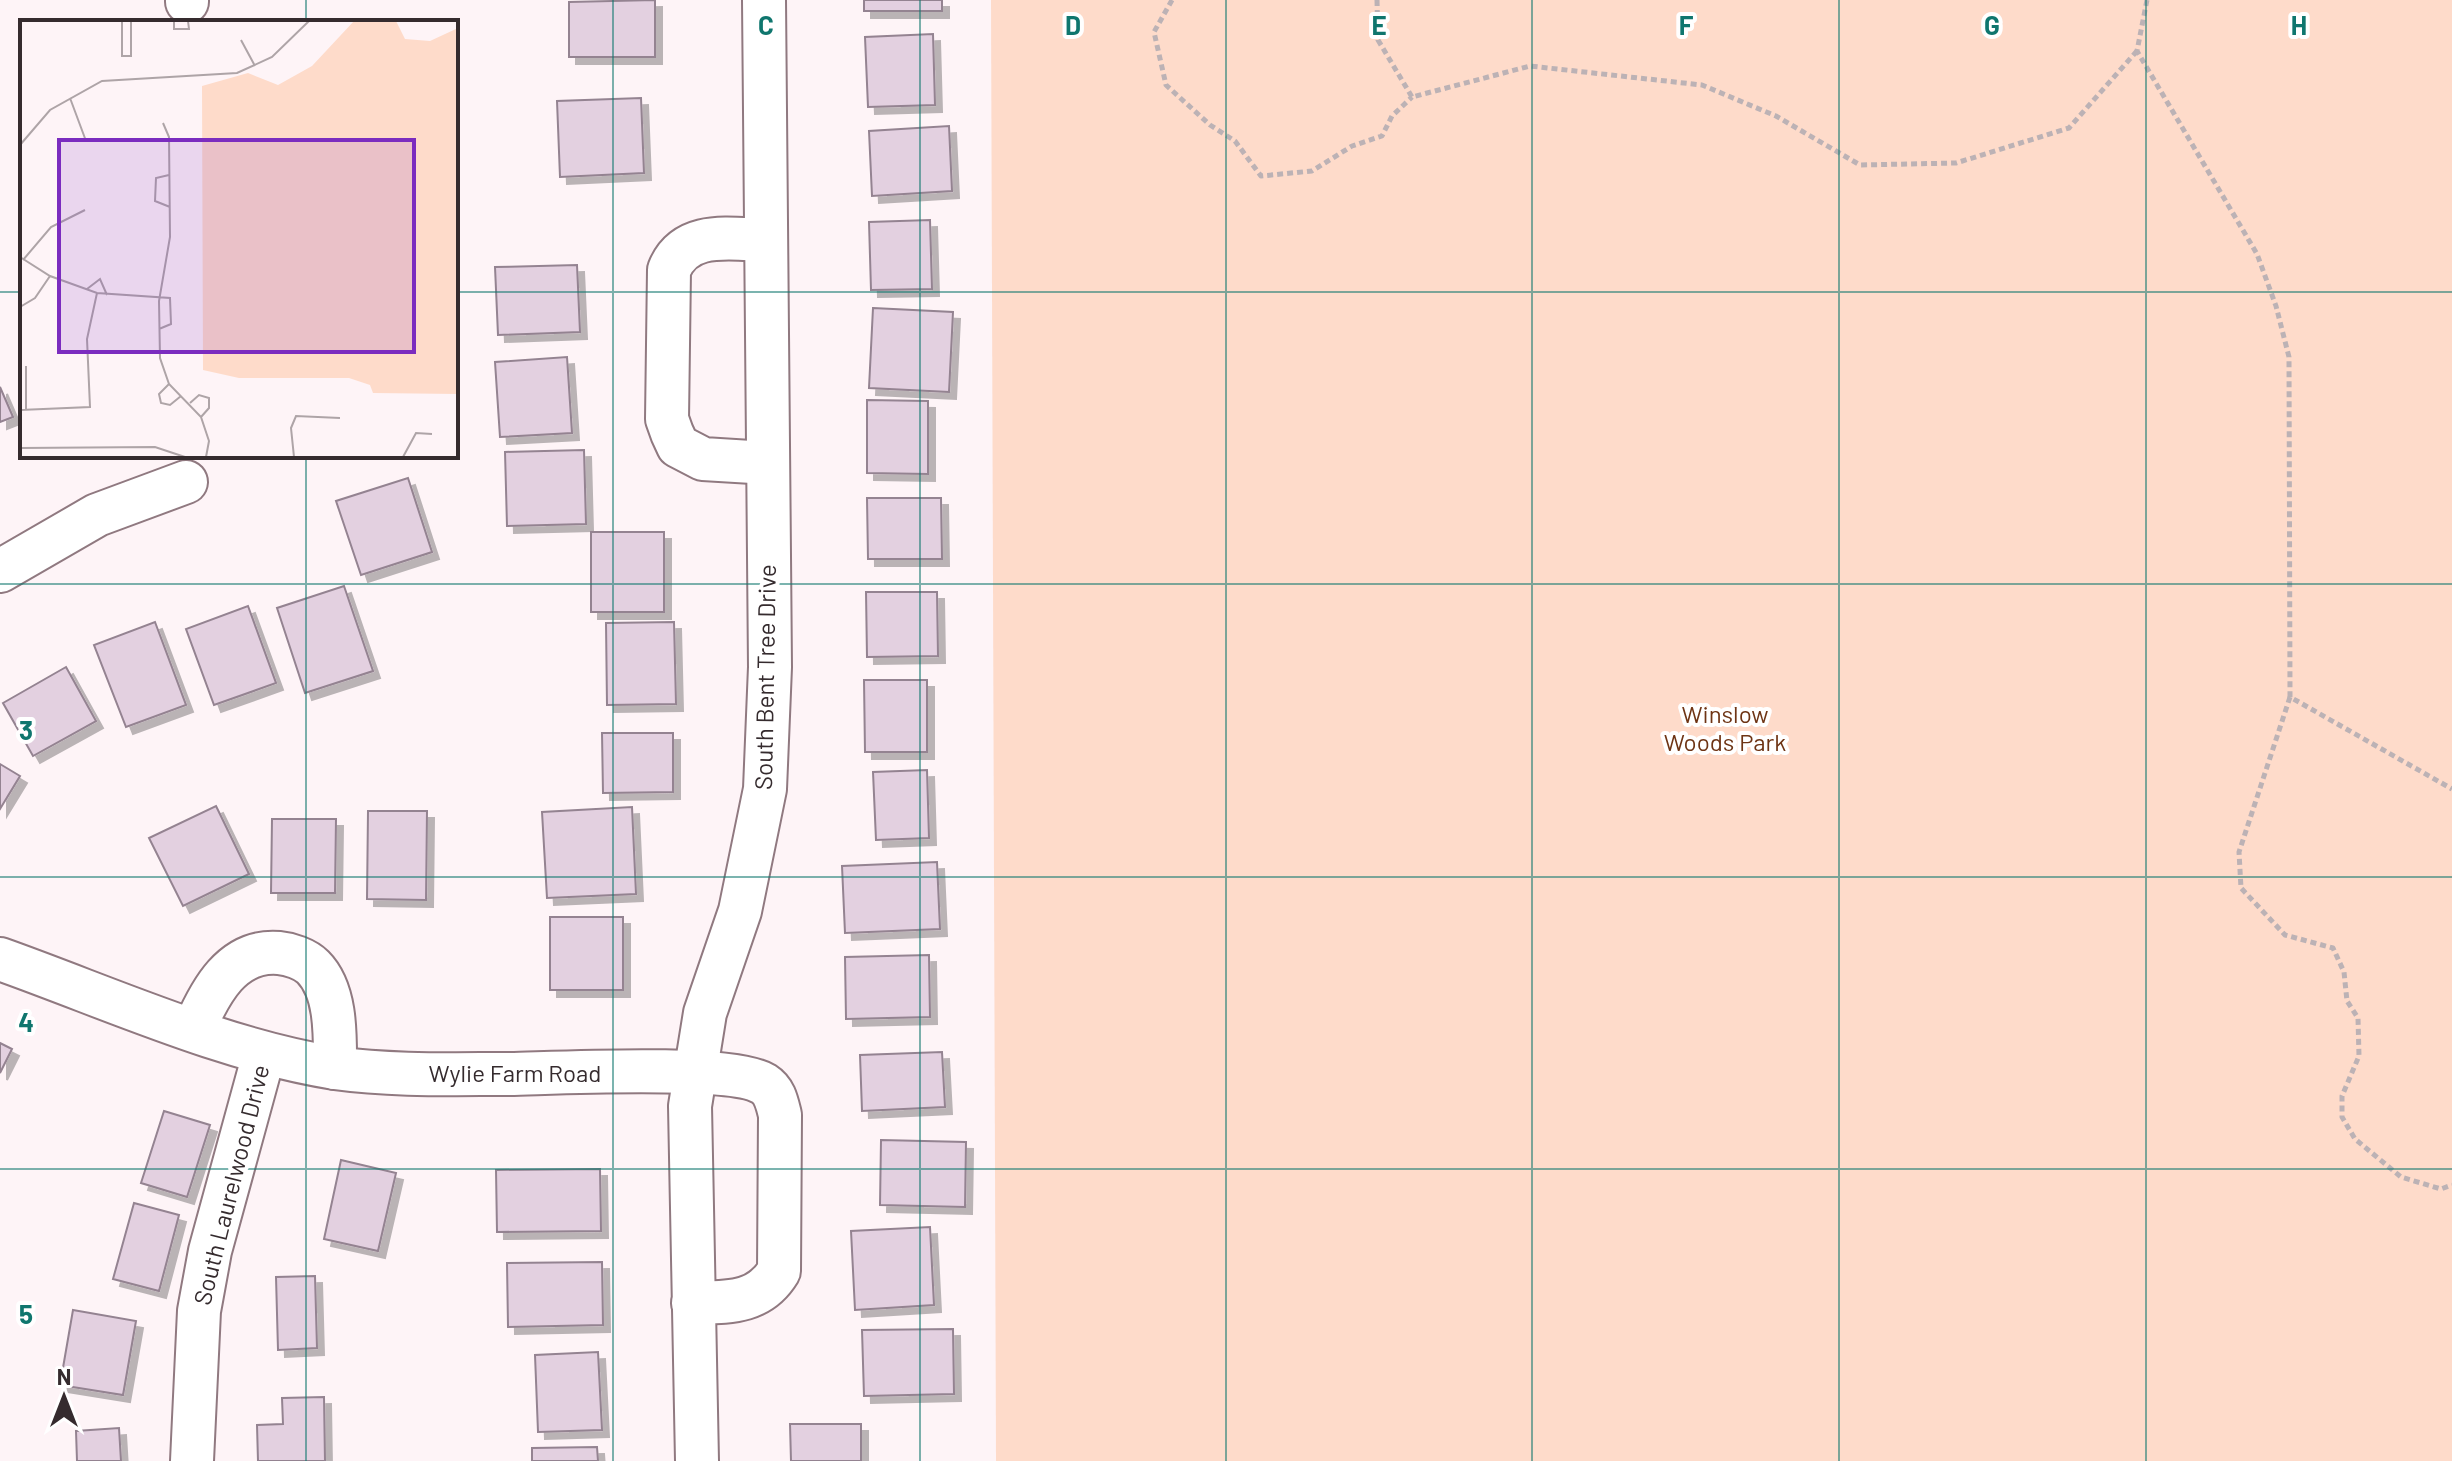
<svg xmlns="http://www.w3.org/2000/svg" width="2452" height="1461" font-family="Barlow,sans-serif">
<style>
.green{fill:#fedbca}
.building{fill:#e3d0e0;stroke:#948391;stroke-width:2;filter:url(#shadow)}
.lines{fill:none;stroke-linecap:round;stroke-linejoin:round}
.minor-casing{stroke:#907980;stroke-width:46}
.path{stroke:#bcb2b5;stroke-width:5;stroke-dasharray:6 4;stroke-linecap:butt}
.minor{stroke:#fff;stroke-width:42}
.grid{fill:none;stroke:#0f766e;stroke-width:2;stroke-opacity:0.55}
.labels{text-anchor:middle;stroke-width:8;stroke-linejoin:round;paint-order:stroke}
.street-label{font-size:24px;fill:#352b2e;stroke:#fff}
.park-label{font-size:24px;fill:#6e3414;stroke:#fff}
.inset-road{fill:none;stroke:#aea4a7;stroke-width:2}
.view{fill:#7b2cbf;fill-opacity:0.15;stroke:#7b2cbf;stroke-width:4}
.inset-edge{fill:none;stroke:#352b2e;stroke-width:4}
.grid-label{font-size:26px;text-anchor:middle;font-weight:bold;fill:#0f766e;stroke:#fff;stroke-width:8;stroke-linejoin:round;paint-order:stroke}
</style>
<defs>
<filter id="shadow"><feDropShadow dx="7" dy="7" stdDeviation="0" flood-color="#0004"/></filter>
</defs>
<rect width="100%" height="100%" fill="#fef4f7"/>
<polygon class="green" points="991,0 2452,0 2452,1461 996,1461"/>
<g class="building">
<polygon points="655,0 655,57 569,57 569,2"/>
<rect x="864" y="0" width="78" height="11"/>
<polygon points="933,34 935,105 868,107 865,37"/>
<polygon points="641,98 644,173 560,177 557,101"/>
<polygon points="949,126 952,191 872,196 869,131"/>
<polygon points="930,220 932,289 871,290 869,222"/>
<polygon points="577,265 580,332 498,335 495,267"/>
<polygon points="873,308 953,312 949,392 869,388"/>
<polygon points="567,357 572,433 500,437 495,362"/>
<polygon points="0,387 13,417 0,422"/>
<polygon points="867,400 928,401 928,474 867,473"/>
<polygon points="584,450 586,524 507,526 505,452"/>
<polygon points="408,478 432,552 361,575 336,501"/>
<polygon points="867,498 941,498 942,559 868,559"/>
<rect x="591" y="532" width="73" height="80"/>
<polygon points="344,586 373,671 305,693 277,608"/>
<polygon points="866,592 937,592 938,656 867,657"/>
<polygon points="248,606 276,683 214,705 186,629"/>
<polygon points="155,622 186,705 126,727 94,645"/>
<polygon points="674,622 676,704 607,705 606,623"/>
<polygon points="66,667 96,721 33,756 3,703"/>
<polygon points="864,680 927,680 927,752 865,752"/>
<polygon points="602,733 673,733 673,792 603,793"/>
<polygon points="0,764 20,776 0,809"/>
<polygon points="927,770 929,838 876,840 873,772"/>
<polygon points="216,806 249,874 183,906 149,838"/>
<polygon points="632,807 636,894 547,898 542,812"/>
<polygon points="368,811 427,811 426,900 367,899"/>
<polygon points="272,819 336,819 335,893 271,893"/>
<polygon points="937,862 940,929 845,933 842,866"/>
<rect x="550" y="917" width="73" height="73"/>
<polygon points="929,955 930,1017 846,1019 845,957"/>
<polygon points="0,1043 12,1049 0,1073"/>
<polygon points="942,1052 945,1107 862,1111 860,1055"/>
<polygon points="164,1111 210,1125 187,1197 141,1183"/>
<polygon points="881,1140 966,1142 965,1207 880,1205"/>
<polygon points="341,1160 396,1173 378,1251 324,1239"/>
<polygon points="600,1169 601,1231 497,1232 496,1170"/>
<polygon points="134,1203 179,1215 159,1291 113,1279"/>
<polygon points="930,1227 934,1305 855,1310 851,1231"/>
<polygon points="602,1262 603,1325 508,1327 507,1263"/>
<polygon points="315,1276 317,1348 278,1350 276,1277"/>
<polygon points="73,1310 136,1321 123,1395 60,1385"/>
<polygon points="953,1329 954,1394 864,1396 862,1330"/>
<polygon points="598,1352 602,1430 538,1432 535,1355"/>
<polygon points="324,1397 325,1461 258,1461 257,1425 283,1424 282,1398"/>
<polygon points="790,1424 861,1424 861,1461 791,1461"/>
<polygon points="119,1428 121,1461 77,1461 76,1431"/>
<polygon points="597,1447 598,1461 532,1461 532,1448"/>
</g>
<g class="lines">
<defs>
<g id="minor">
<polyline points="187,0 187,2"/>
<path d="M765,240C729,239 685,230 669,270L667,419L672,433L678,446L703,459L767,463"/>
<polyline points="0,571 97,515 186,482"/>
<path d="M0,959C107,997 222,1050 335,1068C393,1076 452,1074 510,1074C558,1073 732,1064 764,1084C775,1091 777,1103 780,1115L779,1271C759,1304 728,1302 693,1303"/>
<path d="M194,1029C210,992 232,949 279,953C290,954 305,959 313,967C337,991 335,1037 335,1068"/>
<polyline points="192,1461 199,1311 210,1251 264,1054"/>
<polyline points="697,1461 690,1106 705,1013 740,911 765,789 770,667 764,0"/>
</g>
</defs>
<use href="#minor" class="minor-casing"/>
<g class="path">
<polyline points="1172,0 1154,32 1166,85 1210,125 1235,141 1261,176 1312,171 1352,146 1382,136 1392,116 1412,97"/>
<polyline points="1377,0 1378,40 1412,97 1530,66 1702,85 1776,116 1860,165 1956,163 2069,128 2137,51"/>
<polyline points="2147,0 2137,51 2257,254 2276,306 2289,357 2290,697 2452,789"/>
<polyline points="2290,697 2239,852 2241,888 2285,935 2333,948 2344,972 2347,1001 2358,1018 2359,1056 2342,1096 2342,1117 2355,1139 2401,1177 2441,1189 2452,1185"/>
</g>
<use href="#minor" class="minor"/>
</g>
<path class="grid" d="M306,0V22M613,0V1461M920,0V1461M1226,0V1461M1532,0V1461M1839,0V1461M2146,0V1461M0,292H22M456,292H2452M306,456V1461M0,584H2452M0,877H2452M0,1169H2452"/>
<g class="labels">
<g class="street-label">
<text transform="translate(766 677) rotate(-89)" y="8">South Bent Tree Drive</text>
<text x="515" y="1082">Wylie Farm Road</text>
<text transform="translate(232 1185) rotate(-76)" y="8">South Laurelwood Drive</text>
</g>
<g class="park-label">
<text x="1725" y="723">Winslow<tspan x="1725" dy="28">Woods Park</tspan></text>
</g>
</g>
<g transform="translate(20 20)">
<rect width="438" height="438" fill="#fef4f7"/>
<path d="M334,1H376L385,19L410,21L438,8V374L353,373L350,365L329,358H219L183,350L182,66L228,53L258,65L292,46Z" fill="#fedbca"/>
<path class="inset-road" d="M102,1V36H111V1M154,1V9H169L168,1M221,20L235,46M50,78L66,121M143,103L149,117L150,217L139,281L140,338L149,364L181,397L189,421L186,437M0,125L30,90L82,61L217,53L252,37L289,1M149,155L136,158L135,181L150,187M0,237L30,256L77,273L150,278L151,304L139,309M3,240L31,207L65,190M67,269L80,259L87,275M0,287L15,278L30,256M6,346V390M149,364L139,374L141,383L150,385L161,376M170,383L179,375L189,378V388L181,397M0,390L70,387L67,319L77,273M0,428L135,427L165,437M274,437L271,408L276,396L320,398M383,437L396,413L412,414"/>
<path class="view" d="M39,120H394V332H39Z"/>
<rect width="438" height="438" class="inset-edge"/>
</g>
<g class="grid-label">
<text x="766" y="35">C</text>
<text x="1073" y="35">D</text>
<text x="1379" y="35">E</text>
<text x="1686" y="35">F</text>
<text x="1992" y="35">G</text>
<text x="2299" y="35">H</text>
<text x="26" y="740">3</text>
<text x="26" y="1032">4</text>
<text x="26" y="1324">5</text>
</g>
<g transform="translate(64 1397)" stroke="#ffffff" stroke-width="6" paint-order="stroke">
<path d="M0-6L14 30L0 20L-14 30Z" fill="#352b2e"/>
<text y="-12" font-size="22" font-weight="bold" text-anchor="middle" fill="#352b2e">N</text>
</g>
</svg>
